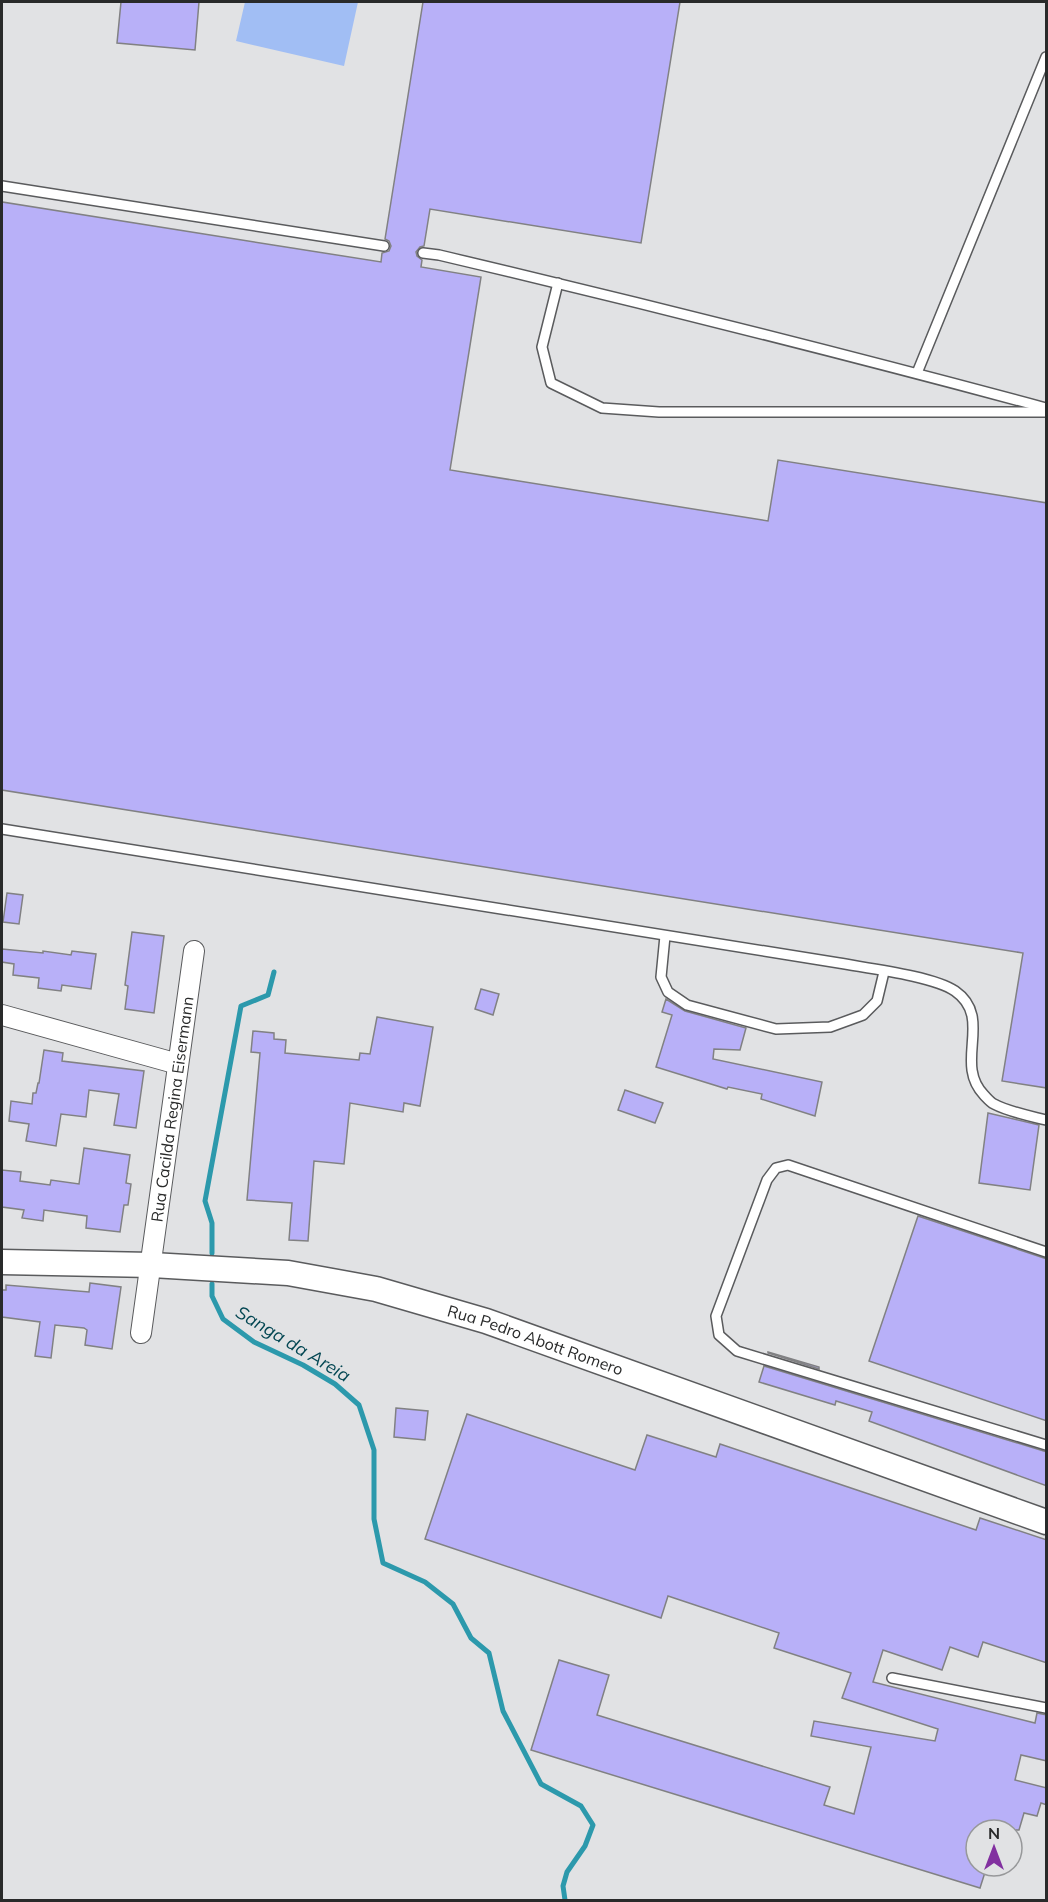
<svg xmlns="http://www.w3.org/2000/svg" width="1048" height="1902" font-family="Mulish,sans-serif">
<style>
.green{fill:#a1bef4}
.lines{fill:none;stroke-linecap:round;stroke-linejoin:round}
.stream{stroke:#2c99ac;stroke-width:5}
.building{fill:#b8b0f8;stroke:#818183;stroke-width:1.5}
.service-casing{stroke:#5a5b5d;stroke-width:12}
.minor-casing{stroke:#5a5b5d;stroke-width:22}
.tertiary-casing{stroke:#5a5b5d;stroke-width:27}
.service{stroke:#fff;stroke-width:9}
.minor{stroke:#fff;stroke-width:20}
.tertiary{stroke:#fff;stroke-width:24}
.labels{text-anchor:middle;stroke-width:6;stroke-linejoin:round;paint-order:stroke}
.street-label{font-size:16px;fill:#292a2a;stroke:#e1e2e4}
.water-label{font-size:18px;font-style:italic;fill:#044753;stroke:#e1e2e4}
</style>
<rect width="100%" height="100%" fill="#e1e2e4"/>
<polygon class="green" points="245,2 358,2 344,66 236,41"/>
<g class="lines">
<g class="stream">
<polyline points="212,1253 212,1223 205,1201 241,1006 268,995 274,972"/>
<polyline points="212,1284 212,1296 223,1319 254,1342 303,1365 335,1384 359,1405 374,1450 374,1519 383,1563 425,1582 453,1604 471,1638 489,1653 503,1711 541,1784 581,1806 593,1825 585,1846 567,1872 563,1886 565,1900"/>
</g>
</g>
<g class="building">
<polygon points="121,2 199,2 195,50 117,43"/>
<polygon points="423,2 680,2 641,243 430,209 424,246 420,247 416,252 417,256 422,260 421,267 481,277 450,470 768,521 778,460 1047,503 1047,1088 1002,1081 1023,953 2,790 2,202 381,262 382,253 389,251 391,246 389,241 385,239"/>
<polygon points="7,893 23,895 19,924 3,922"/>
<polygon points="132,932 164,936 154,1013 125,1009 128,986 125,985"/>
<polygon points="2,949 43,953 43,951 71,955 72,951 96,954 91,989 62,985 61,991 38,988 39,978 13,975 14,964 2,962"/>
<polygon points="481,989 499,994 493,1015 475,1009"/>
<polygon points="666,999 685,1011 746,1028 740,1050 714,1049 713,1059 822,1082 815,1116 761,1099 762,1094 728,1087 727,1089 656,1067 672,1015 662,1012"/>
<polygon points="377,1017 433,1027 420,1106 404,1103 403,1112 350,1103 344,1164 314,1161 308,1241 289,1240 292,1203 247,1200 260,1053 251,1052 253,1031 274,1033 274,1039 286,1040 285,1053 359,1060 360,1053 370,1054"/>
<polygon points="44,1050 63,1053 62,1061 144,1071 136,1128 114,1125 119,1094 89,1090 86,1117 61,1114 56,1146 26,1141 29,1124 9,1121 11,1101 32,1104 33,1093 36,1093 38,1083 39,1083"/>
<polygon points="625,1090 663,1103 655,1123 618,1110"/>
<polygon points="988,1113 1039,1125 1030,1190 979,1183"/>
<polygon points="84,1148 130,1155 126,1183 131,1184 128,1205 124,1205 120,1232 86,1228 87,1216 44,1210 43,1221 22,1218 24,1210 2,1207 2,1170 21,1172 20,1181 50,1185 51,1180 79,1184"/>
<polygon points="918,1216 1047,1259 1047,1421 869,1361"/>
<polygon points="90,1283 121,1287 112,1349 85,1345 87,1330 84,1328 55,1325 51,1358 35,1356 40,1322 2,1317 2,1290 6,1290 6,1285 89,1292"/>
<polygon points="768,1352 819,1367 819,1369 768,1353"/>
<polygon points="764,1366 1047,1452 1047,1486 869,1421 872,1412 836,1401 835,1405 759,1382"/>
<polygon points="396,1408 428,1411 425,1440 394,1437"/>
<polygon points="467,1414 635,1470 647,1435 716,1457 720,1444 976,1530 980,1518 1047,1540 1047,1663 983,1642 978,1657 950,1647 942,1670 883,1650 873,1682 1035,1723 1037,1713 1047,1715 1047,1761 1021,1755 1015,1780 1047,1788 1047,1805 1041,1803 1037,1816 1024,1813 1019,1830 976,1830 976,1866 987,1866 980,1888 531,1750 559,1660 609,1675 597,1715 830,1787 824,1805 854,1814 871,1747 811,1736 814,1721 935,1741 938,1729 842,1698 851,1673 774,1648 779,1633 668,1596 661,1618 425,1539"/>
</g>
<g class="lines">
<defs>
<g id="service">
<polyline points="2,186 384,246"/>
<path d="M423,253L439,255C642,303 845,354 1046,408"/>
<polyline points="558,283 542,347 551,383 602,408 659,412 1046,412"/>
<polyline points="917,373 1046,57"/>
<path d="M2,829L839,963C866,968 934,976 955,991C994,1018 953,1063 984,1095C987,1098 990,1102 994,1104C1009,1112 1030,1116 1046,1120"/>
<polyline points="665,936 661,977 668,992 687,1005 776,1029 830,1027 863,1015 877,1001 884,972"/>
<polyline points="1046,1252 788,1165 776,1168 767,1180 716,1316 719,1335 737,1351 1046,1445"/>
<polyline points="892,1678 1046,1708"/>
</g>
<g id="minor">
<polyline points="2,1015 178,1064"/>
<path id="s1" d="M141,1333L194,951"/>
</g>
<g id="tertiary">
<path id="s2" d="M2,1262L152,1265L288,1273L376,1289L486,1321L1046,1522"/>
</g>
</defs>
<use href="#service" class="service-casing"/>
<use href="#minor" class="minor-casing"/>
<use href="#tertiary" class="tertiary-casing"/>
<use href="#service" class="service"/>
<use href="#minor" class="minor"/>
<use href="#tertiary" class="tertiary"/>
</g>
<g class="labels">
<g class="street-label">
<text dy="6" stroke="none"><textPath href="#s1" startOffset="226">Rua Cacilda Regina Eisermann</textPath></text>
<text dy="6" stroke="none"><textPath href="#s2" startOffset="543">Rua Pedro Abott Romero</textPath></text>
</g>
<g class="water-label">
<text transform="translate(293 1344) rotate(31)" y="6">Sanga da Areia</text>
</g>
</g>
<rect width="1048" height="1902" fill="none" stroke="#292a2a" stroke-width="6"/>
<g transform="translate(994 1848)"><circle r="28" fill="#e1e2e4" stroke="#97989a" stroke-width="1.5"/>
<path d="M0-4.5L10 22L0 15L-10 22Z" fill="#8230a0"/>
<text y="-9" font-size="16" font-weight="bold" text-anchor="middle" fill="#292a2a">N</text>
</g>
</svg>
